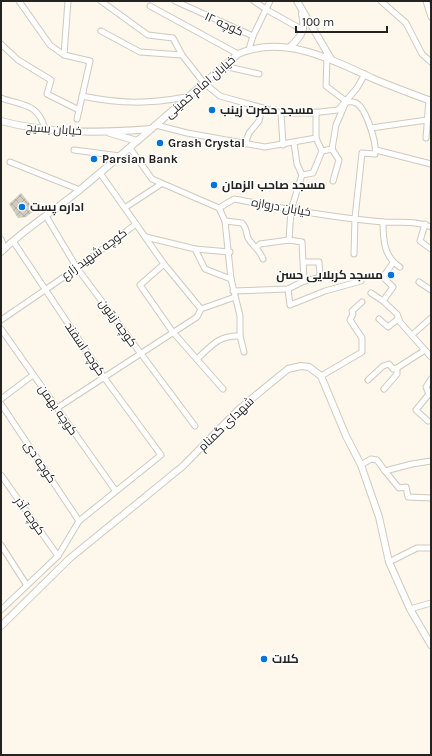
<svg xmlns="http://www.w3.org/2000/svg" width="432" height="756" font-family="Karla,Cairo,sans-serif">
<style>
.building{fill:url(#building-cross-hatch)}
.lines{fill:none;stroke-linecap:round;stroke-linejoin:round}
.minor-casing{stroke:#cfc9be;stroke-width:7}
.tertiary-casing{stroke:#cfc9be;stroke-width:8}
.minor{stroke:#fff;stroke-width:5}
.tertiary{stroke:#fff;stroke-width:6}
.poi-dot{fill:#0074db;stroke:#fff;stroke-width:1.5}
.labels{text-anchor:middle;stroke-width:3;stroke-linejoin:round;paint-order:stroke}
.street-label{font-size:12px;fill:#25231f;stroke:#fff}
.poi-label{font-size:12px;font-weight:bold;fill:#25231f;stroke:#fff;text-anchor:start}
</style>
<defs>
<pattern id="building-cross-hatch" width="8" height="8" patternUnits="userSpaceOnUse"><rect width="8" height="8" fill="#d1cbc0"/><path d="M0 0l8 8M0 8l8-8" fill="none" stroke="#b3aea5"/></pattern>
</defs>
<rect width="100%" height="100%" fill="#fdf7ec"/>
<polygon class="building" points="21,193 35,210 26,217 18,218 9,204"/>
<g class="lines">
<defs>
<g id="minor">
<polyline points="19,1 50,45 64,55 90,61 77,119"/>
<polyline points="101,1 148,35 173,38 182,55"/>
<polyline points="175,1 253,36"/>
<polyline points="254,1 267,10 303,30"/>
<polyline points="381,1 406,23 422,54 431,62"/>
<polyline points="426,1 431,17"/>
<polyline points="150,6 238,54"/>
<polyline points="101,31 140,52 182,55 204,83 220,96 281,113 311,113 338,110 357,88 365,74"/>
<polyline points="1,44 18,60 51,80 47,94 79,110"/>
<polyline points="249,49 253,36 270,1"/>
<polyline points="64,55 68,1"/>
<polyline points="327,58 326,86 347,102"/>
<polyline points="224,66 259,74"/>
<path d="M82,96C120,104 149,104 186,97"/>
<path d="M1,98C24,106 37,103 45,128"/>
<path d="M347,102C350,102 353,101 356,103C366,108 377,143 375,154L362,153L355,218L354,254"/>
<polyline points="316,112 316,138 322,151"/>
<polyline points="281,113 283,145"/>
<polyline points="156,125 187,133 265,147 316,138"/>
<polyline points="371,128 427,120"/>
<polyline points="426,138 429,100"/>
<polyline points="294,143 297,164 302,175"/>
<polyline points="245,144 249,133 259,121 262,108"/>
<path d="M130,148L152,179L219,208L234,199C283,208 333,218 383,222C400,223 414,220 431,227"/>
<polyline points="332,149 339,160 333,181"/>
<polyline points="74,150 120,156"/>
<polyline points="376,150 431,164"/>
<polyline points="10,162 80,190"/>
<polyline points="126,207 161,184"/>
<polyline points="219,208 225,221 231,279 240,316 240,336 244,352"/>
<polyline points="46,216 77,268 195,426"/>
<path d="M225,221L242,223C247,228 246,233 248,238C252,246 259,248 263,259"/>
<path d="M383,222C383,240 384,257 400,267"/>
<polyline points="136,224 164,264 201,309"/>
<polyline points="425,224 420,241 431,249"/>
<polyline points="146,237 195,249 230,252"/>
<polyline points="289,240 291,210 302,175 313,173 322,151 332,149 336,125 345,104"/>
<polyline points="195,249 205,269 231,279"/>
<polyline points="304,262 319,262 320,275 318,278 304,281"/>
<polyline points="164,264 140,285 172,331 223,389"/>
<polyline points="419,282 431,290"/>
<polyline points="288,289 290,305 325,291 361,281"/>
<polyline points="233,291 288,289 304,281 302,242 289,240 260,244 257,247"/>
<polyline points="371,293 383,301 397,314 400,322 431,357"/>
<polyline points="383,301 393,287 383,277 393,263"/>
<polyline points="379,319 388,327 398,319"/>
<polyline points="1,320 77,268 136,224 100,173"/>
<polyline points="1,329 115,490"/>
<polyline points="412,335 431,318"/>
<path d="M197,359C212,345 219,335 240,336"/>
<polyline points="321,376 362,352 362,338 350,320 353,314 352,311 362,302"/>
<polyline points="368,380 383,366 389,364 393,369 397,368 425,350"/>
<polyline points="384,389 397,374 397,368"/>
<polyline points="1,399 33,375"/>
<polyline points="1,404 79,521"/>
<polyline points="57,408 197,317 201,309 235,297"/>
<polyline points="428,421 416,410 429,394 426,387 431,379"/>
<polyline points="361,465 371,459 377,460 385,471 412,464 431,461"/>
<polyline points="385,471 399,488 406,487 408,497 431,498"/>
<polyline points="1,475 58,556"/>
<polyline points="1,545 26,584"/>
<polyline points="389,562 417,548 431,548"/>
<polyline points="410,609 431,603"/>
<polyline points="1,610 58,556 79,521 161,455 103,376 13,241"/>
</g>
<g id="tertiary">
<polyline points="297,1 331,59"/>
<path d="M290,47C301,37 306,30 302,14"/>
<path d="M1,121C49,134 102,133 151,129"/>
<polyline points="110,133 137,141"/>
<polyline points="1,240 4,249"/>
<path d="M1,252C25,228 56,210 82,188C135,144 186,98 238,54C284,34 333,60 374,79C393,87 412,94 431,101"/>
<polyline points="1,626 69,559 183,466 239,409 288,369 301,366 309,367 321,376 346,436 361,465 379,517 389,562 410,609 431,645"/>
</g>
</defs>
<use href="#minor" class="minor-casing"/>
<use href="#tertiary" class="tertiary-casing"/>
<use href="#minor" class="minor"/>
<use href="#tertiary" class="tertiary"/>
</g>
<g class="poi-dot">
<circle cx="212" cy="110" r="4"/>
<circle cx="160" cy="143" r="4"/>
<circle cx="94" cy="159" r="4"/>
<circle cx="214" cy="185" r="4"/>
<circle cx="22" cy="207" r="4"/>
<circle cx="391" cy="275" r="4"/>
<circle cx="264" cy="659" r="4"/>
</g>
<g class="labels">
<g class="street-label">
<text transform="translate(224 24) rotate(24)" y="4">کوچه ۱۲</text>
<text transform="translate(200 87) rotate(-41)" y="4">خیابان امام خمینی</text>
<text transform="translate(54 129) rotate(4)" y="4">خیابان بسیج</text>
<text transform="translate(281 207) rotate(10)" y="4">خیابان دروازه</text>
<text transform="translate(94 254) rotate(-36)" y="4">کوچه شهید زارع</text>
<text transform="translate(118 323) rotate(54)" y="4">کوچه زیتون</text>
<text transform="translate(85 349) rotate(56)" y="4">کوچه اسفند</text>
<text transform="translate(58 410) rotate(55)" y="4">کوچه بهمن</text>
<text transform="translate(226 424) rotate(-44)" y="4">شهدای گمنام</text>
<text transform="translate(40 462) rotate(56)" y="4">کوچه دی</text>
<text transform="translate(30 516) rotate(55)" y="4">کوچه آذر</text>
</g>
<g class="poi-label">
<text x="220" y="114">مسجد حضرت زینب</text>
<text x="168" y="147">Grash Crystal</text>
<text x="102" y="163">Parsian Bank</text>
<text x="222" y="189">مسجد صاحب الزمان</text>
<text x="30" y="211">اداره پست</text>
<text x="383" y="279" text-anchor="end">مسجد کربلایی حسن</text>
<text x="272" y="663">کلات</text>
</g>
</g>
<rect width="432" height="756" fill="none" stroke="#25231f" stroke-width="4"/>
<path d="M296 26v6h91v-6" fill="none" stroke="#25231f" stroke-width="2"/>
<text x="302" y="26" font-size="12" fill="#25231f" stroke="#ffffff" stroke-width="3" paint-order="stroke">100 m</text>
</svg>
